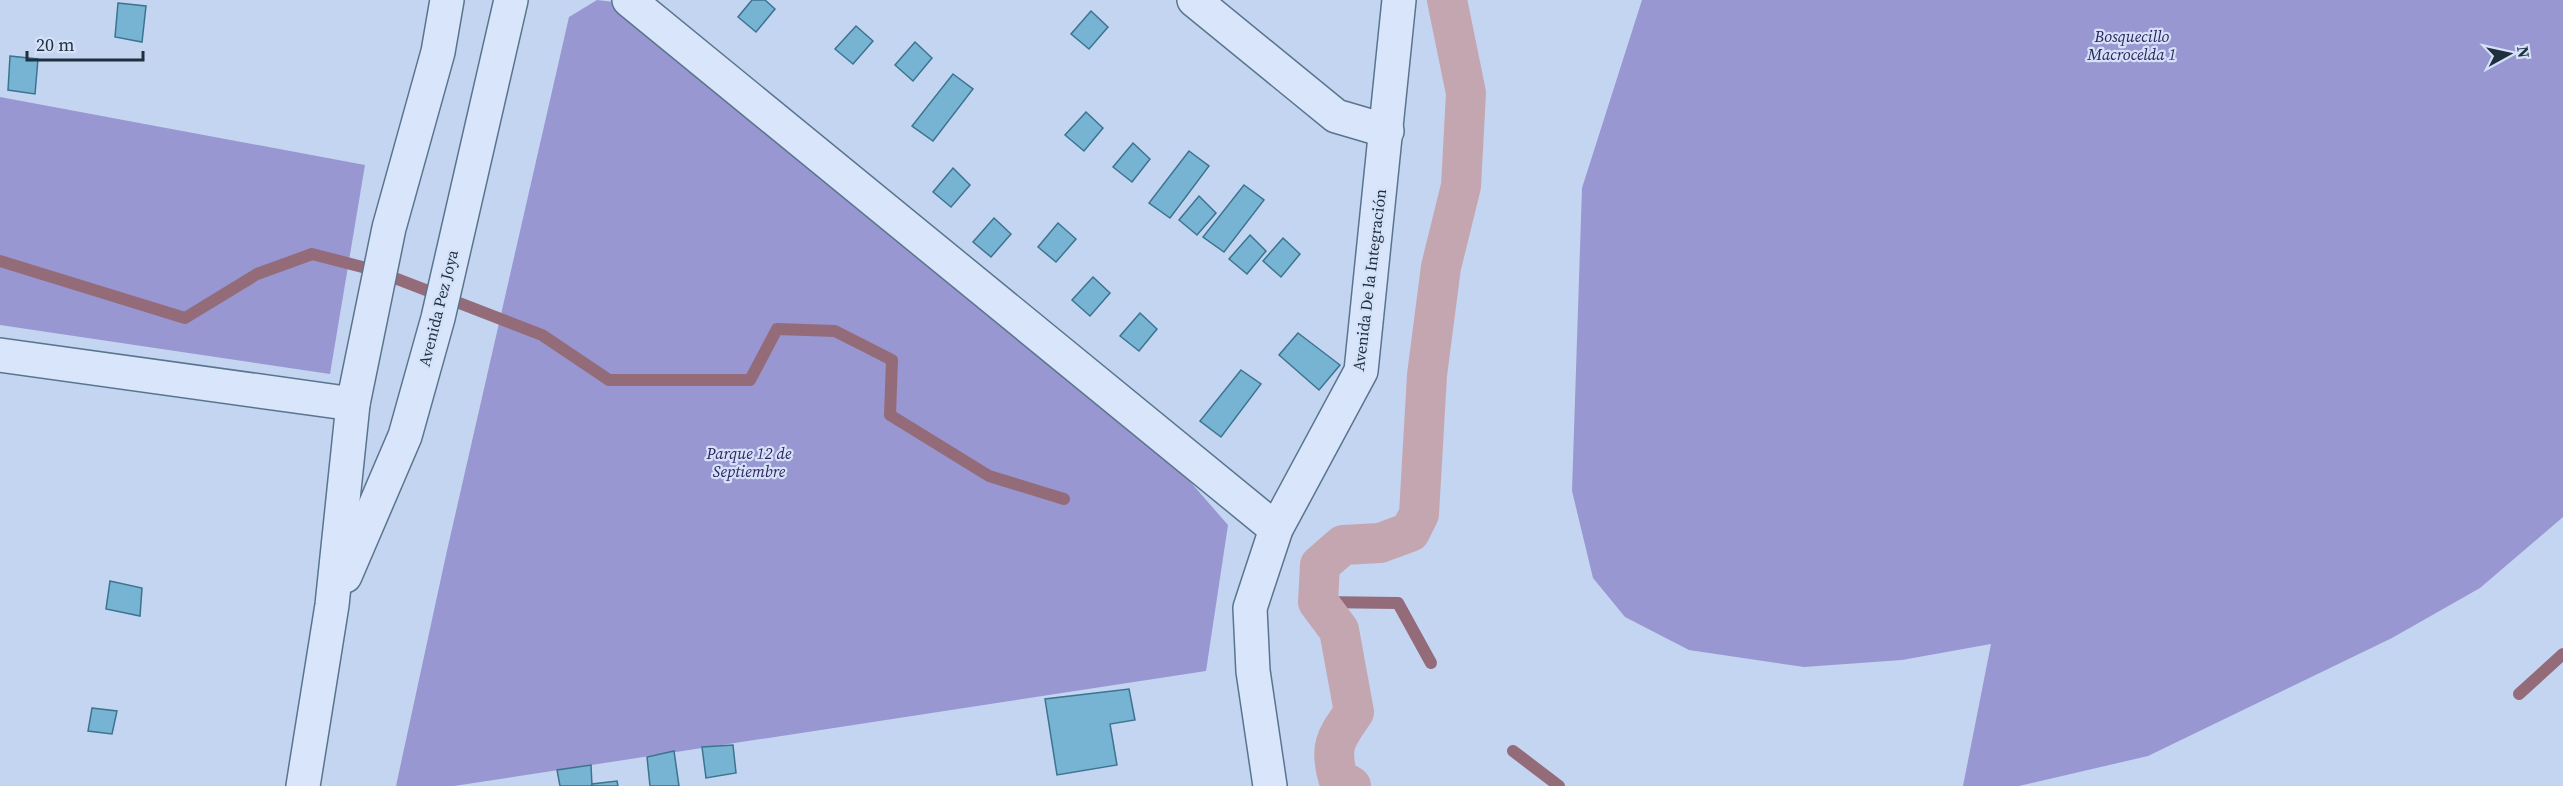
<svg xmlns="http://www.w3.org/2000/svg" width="2563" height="786" font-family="'Source Serif 4',serif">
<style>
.green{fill:#9997d1}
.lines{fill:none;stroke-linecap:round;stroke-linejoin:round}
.stream{stroke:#946c79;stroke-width:12}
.canal{stroke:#c4a6b1;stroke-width:40}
.building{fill:#77b3d2;stroke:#3c748f;stroke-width:1.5}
.minor-casing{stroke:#59758e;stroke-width:36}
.minor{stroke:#d8e5fb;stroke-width:33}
.labels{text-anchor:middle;stroke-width:4.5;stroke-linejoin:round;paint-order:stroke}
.park-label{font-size:16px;font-style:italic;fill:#2d235b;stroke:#d4e1f8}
.street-label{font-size:16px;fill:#1e303d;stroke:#d4e1f8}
</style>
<rect width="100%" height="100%" fill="#c4d5f1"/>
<g class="green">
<polygon points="597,0 639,5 1180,470 1228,525 1206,671 454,786 396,786 446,555 569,17"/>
<polygon points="1642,0 2563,0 2563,517 2480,588 2392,638 2148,756 2019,786 1963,786 1991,644 1902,660 1804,667 1689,650 1625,617 1593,578 1572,491 1582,188"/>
<polygon points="0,97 365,165 330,374 0,325"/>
</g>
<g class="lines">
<g class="stream">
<polyline points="0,261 185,318 257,274 312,254 374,270 542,335 609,380 750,380 777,329 835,331 892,360 890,415 989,476 1064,499"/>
<polyline points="1318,602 1398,603 1431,663"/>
<polyline points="2519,694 2563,654"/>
<polyline points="1513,751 1559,786"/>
</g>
<path class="canal" d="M1351,786L1338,778C1329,746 1336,738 1354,712L1339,630L1318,602L1320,565L1343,545L1380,543L1410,532L1419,514L1427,375L1441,267L1461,186L1466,93L1447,0"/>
</g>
<g class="building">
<polygon points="752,0 765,0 775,9 756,32 738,17"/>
<polygon points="118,3 146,6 142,42 115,37"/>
<polygon points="1091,11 1108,27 1089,49 1071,34"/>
<polygon points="856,26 873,41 853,64 835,49"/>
<polygon points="915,42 932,58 913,81 895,65"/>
<polygon points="10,56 38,59 35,94 8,90"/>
<polygon points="953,74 973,89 933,141 912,126"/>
<polygon points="1086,112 1103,128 1084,151 1065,135"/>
<polygon points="1133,143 1150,159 1132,182 1113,167"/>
<polygon points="1189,151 1209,166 1170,218 1149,203"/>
<polygon points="953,168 970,185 951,207 933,192"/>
<polygon points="1244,185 1264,200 1224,252 1203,237"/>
<polygon points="1199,196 1216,213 1197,235 1179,220"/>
<polygon points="994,218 1011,234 991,257 973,242"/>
<polygon points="1058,223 1076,239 1056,262 1038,247"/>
<polygon points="1250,235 1266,251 1247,274 1229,259"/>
<polygon points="1283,238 1300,254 1281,277 1263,261"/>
<polygon points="1093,277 1110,293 1090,316 1072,300"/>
<polygon points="1140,313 1157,329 1139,351 1120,336"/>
<polygon points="1298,333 1340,365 1319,390 1279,355"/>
<polygon points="1241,370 1261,384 1221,437 1200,421"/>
<polygon points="110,581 142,588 140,616 106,609"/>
<polygon points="1129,689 1135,720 1110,724 1117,765 1057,775 1045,699"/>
<polygon points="92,708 117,711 112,734 88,731"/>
<polygon points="733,745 736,773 706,778 702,747"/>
<polygon points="674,751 679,786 650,786 647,757"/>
<polygon points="591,765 592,786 560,786 557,770"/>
<polygon points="617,781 618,786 592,786 592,784"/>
</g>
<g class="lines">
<defs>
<g id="minor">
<polyline points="629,0 1276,529"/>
<polyline points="1194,0 1336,116 1387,131"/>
<polyline points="0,355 353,404"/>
<polyline points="345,576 405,436 438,318 511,0"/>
<polyline points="303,786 332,605 353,404 389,228 438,52 447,0"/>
<polyline points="1270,786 1253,671 1250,608 1276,529 1361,371 1399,0"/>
</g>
</defs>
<use href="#minor" class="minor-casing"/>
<use href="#minor" class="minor"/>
</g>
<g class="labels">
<g class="park-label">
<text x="2132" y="42">Bosquecillo<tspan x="2132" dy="18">Macrocelda 1</tspan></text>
<text x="749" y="459">Parque 12 de<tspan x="749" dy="18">Septiembre</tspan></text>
</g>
<g class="street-label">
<text transform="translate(1369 280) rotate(-83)" y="6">Avenida De la Integración</text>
<text transform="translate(438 308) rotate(-76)" y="6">Avenida Pez Joya</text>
</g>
</g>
<g transform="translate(2509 54) rotate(82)" stroke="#d4e1f8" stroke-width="4.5" paint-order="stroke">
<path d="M0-4.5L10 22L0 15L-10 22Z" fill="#1e303d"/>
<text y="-9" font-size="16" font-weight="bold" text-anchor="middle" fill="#1e303d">N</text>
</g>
<path d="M27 51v9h116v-9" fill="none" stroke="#1e303d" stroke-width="3"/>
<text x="36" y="51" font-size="18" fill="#1e303d" stroke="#d4e1f8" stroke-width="4.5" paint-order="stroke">20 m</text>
</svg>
